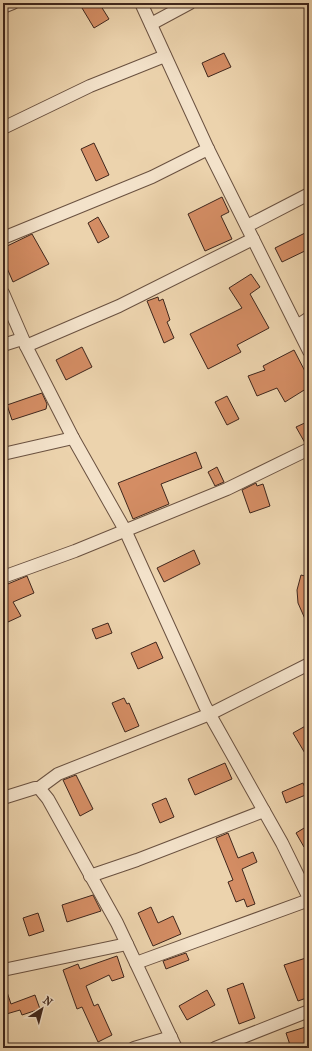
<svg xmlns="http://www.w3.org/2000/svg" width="312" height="1051" font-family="'IM FELL French Canon',serif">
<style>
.building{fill:#d48d64;stroke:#3f261c}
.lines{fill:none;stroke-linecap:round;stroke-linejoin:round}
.minor-casing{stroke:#6a5140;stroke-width:14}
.minor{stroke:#f3e2ca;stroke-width:12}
</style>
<rect width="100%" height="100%" fill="#ecd3ad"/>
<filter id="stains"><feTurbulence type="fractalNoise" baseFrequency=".005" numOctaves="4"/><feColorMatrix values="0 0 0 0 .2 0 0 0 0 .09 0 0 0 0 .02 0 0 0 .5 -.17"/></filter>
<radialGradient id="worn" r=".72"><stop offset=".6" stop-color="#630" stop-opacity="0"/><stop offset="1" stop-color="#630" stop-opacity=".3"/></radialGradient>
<g class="building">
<polygon points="79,3 99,3 109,19 94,28"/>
<polygon points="224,53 231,67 208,77 202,63"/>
<polygon points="94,143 109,175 96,181 81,149"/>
<polygon points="222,197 229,212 221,216 232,239 205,251 188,214"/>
<polygon points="98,217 109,237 98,243 88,223"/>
<polygon points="309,231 309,249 282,262 275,248"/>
<polygon points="32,234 49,264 13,282 3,259 3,248"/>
<polygon points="251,274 260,287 250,294 269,328 237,345 241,352 208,369 190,334 242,308 229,288"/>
<polygon points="158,297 159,301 163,299 170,320 167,322 174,338 164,343 147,301"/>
<polygon points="82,347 92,367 66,380 56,360"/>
<polygon points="294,350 309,379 309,387 285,402 277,388 257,396 248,376 265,370 263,366"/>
<polygon points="42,393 47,404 46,409 12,420 7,405"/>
<polygon points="227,396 239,419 227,425 215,402"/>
<polygon points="309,421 309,442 305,443 296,427"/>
<polygon points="196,452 202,468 161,484 169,504 133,519 118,483"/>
<polygon points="217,467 224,482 215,486 208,472"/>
<polygon points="256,483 257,486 263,484 270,506 250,513 242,490"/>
<polygon points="194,550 200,564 164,582 157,568"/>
<polygon points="301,575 309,577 309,628 298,603 297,590"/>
<polygon points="27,576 34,593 13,602 21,616 8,622 7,619 3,621 3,586"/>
<polygon points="108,623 112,633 96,639 92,629"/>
<polygon points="156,642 163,658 138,669 131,653"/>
<polygon points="124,698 127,704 129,703 139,726 125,732 112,703"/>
<polygon points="309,724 309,760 293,733"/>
<polygon points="225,763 232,779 195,795 188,779"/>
<polygon points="76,775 93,809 80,816 63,780"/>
<polygon points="303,783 308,794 286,803 282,792"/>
<polygon points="166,798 174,817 160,823 152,804"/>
<polygon points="309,825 309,844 304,847 296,833"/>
<polygon points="228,833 238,858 253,852 257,862 242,869 255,904 247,907 244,899 236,902 228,882 233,880 216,838"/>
<polygon points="93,895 101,911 67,922 62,905"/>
<polygon points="151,907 158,923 173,916 181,934 153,946 138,913"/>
<polygon points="38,913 44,931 29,936 23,918"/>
<polygon points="186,953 189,960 166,969 163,961"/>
<polygon points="117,956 124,977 112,981 109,975 86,986 94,1006 98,1004 112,1035 98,1042 82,1007 77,1009 63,970 78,964 80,969"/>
<polygon points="309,957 309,997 298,1001 284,965"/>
<polygon points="243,983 255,1018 239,1024 227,989"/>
<polygon points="3,986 5,986 11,1004 35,995 40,1009 22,1015 20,1010 3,1015"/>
<polygon points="207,990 215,1005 187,1020 179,1006"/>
<polygon points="309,1026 309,1048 291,1048 286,1033"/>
</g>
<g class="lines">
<defs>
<g id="minor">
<polyline points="141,3 208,149 309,351"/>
<polyline points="3,7 13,3"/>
<polyline points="151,24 190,3"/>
<polyline points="3,128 90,86 165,56"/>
<polyline points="247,226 309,194"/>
<polyline points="3,238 152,177 208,149"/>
<polyline points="3,293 26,346 73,438 125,530 205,706 282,843 309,898"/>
<polyline points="297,326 309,318"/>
<polyline points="3,345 22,339"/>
<polyline points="26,346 119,306 253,239"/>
<polyline points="3,454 73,438"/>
<polyline points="3,577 75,551 227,489 309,449"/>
<polyline points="39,788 58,774 210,714 309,664"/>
<polyline points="3,798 35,788 39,788 48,799 117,923 176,1048"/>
<polyline points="90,876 137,860 264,811"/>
<polyline points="136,963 309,900"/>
<polyline points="3,970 127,944"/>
<polyline points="134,1048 171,1037"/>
<polyline points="215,1048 309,1011"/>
</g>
</defs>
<use href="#minor" class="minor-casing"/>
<use href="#minor" class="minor"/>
</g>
<rect width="312" height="1051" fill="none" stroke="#ecd3ad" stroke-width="16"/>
<rect x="4" y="4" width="304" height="1043" fill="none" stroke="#3f261c" stroke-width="2"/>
<rect x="8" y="8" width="296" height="1035" fill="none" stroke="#3f261c"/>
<g transform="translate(42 1009) rotate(36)" stroke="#f3e2ca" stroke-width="3" paint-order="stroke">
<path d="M0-3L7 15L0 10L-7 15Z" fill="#3f261c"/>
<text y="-6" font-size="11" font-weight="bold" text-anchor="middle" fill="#3f261c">N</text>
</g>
<rect width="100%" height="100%" filter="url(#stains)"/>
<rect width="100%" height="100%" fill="url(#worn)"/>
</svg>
